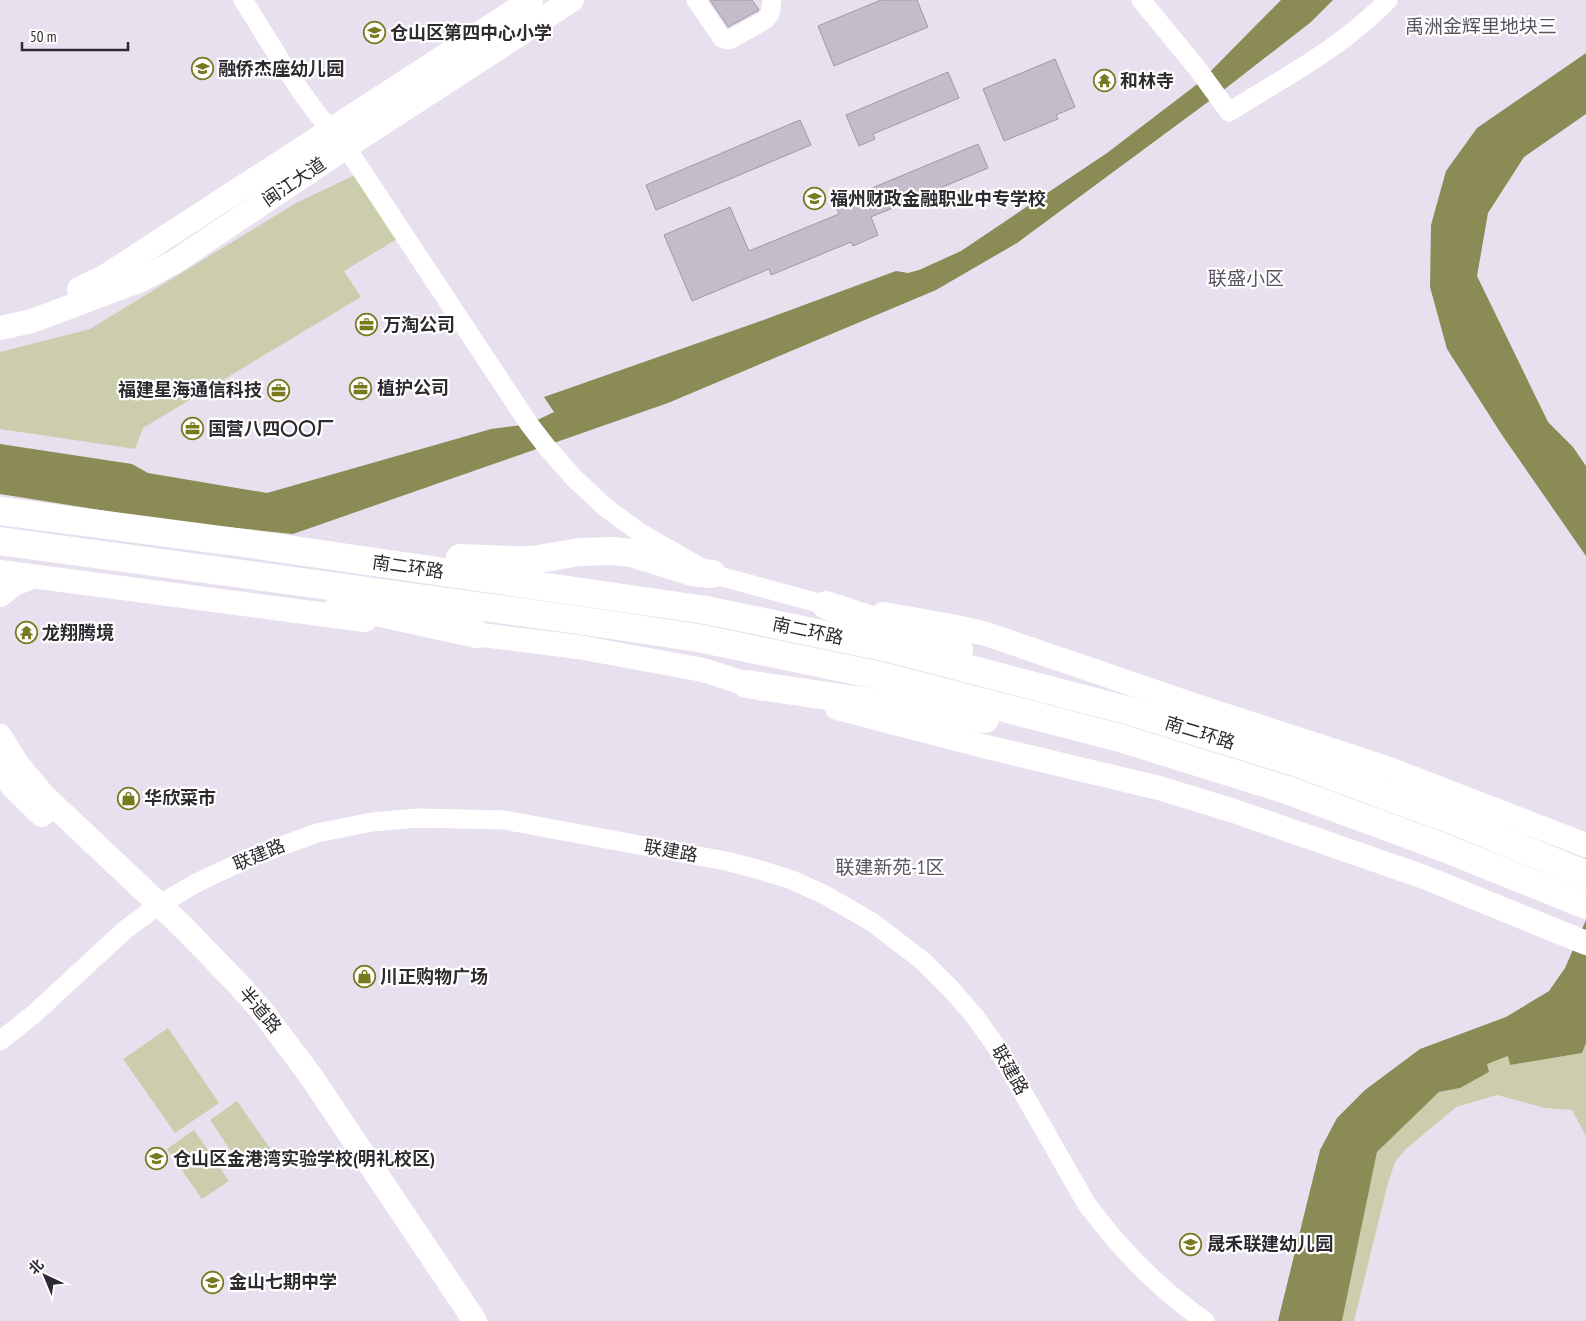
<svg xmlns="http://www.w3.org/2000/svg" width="1586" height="1321" font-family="'PT Sans Narrow','Noto Sans SC',sans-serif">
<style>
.green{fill:#cbcdac}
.water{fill:#8a8b55}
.building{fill:#c4bccb;stroke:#a098a7}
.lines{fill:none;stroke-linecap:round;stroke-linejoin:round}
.minor{stroke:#fff;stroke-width:19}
.major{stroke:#fff;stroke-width:24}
.highway{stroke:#fff;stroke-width:28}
.labels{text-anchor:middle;stroke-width:4.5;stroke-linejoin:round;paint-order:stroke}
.poi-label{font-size:18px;font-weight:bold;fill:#2d2a30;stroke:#fff;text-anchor:start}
.street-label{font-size:18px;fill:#2d2a30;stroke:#fff}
.neighbourhood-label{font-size:19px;fill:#5a5360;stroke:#fff}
</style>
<rect width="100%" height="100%" fill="#e8e0ef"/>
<g class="green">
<polygon points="355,175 397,239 344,271 361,297 143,428 135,449 0,429 0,352 90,329 296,203"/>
<polygon points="168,1028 219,1103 175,1133 123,1059"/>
<polygon points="1586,1043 1586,1136 1572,1110 1545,1108 1497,1095 1456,1107 1406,1149 1395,1162 1388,1183 1354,1321 1342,1321 1377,1152 1439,1092 1460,1088 1489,1072 1486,1064 1508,1056 1510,1065 1582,1053"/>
<polygon points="237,1101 272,1151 244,1170 210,1120"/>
<polygon points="194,1130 229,1181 202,1199 167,1149"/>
</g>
<g class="water">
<polygon points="1281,0 1333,0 1311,22 1212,99 1017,243 936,290 668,403 293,534 169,521 0,494 0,444 132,464 148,473 267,493 491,429 529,424 554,412 544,397 755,323 896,271 908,273 919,270 961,251 1107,153 1200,82"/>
<polygon points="1586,53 1586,114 1524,157 1488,213 1477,276 1548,422 1573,447 1586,466 1586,556 1502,435 1447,349 1430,287 1431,225 1446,171 1477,128"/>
<polygon points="1586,920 1586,1043 1582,1053 1510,1065 1508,1056 1487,1064 1489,1072 1460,1088 1439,1092 1377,1152 1342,1321 1278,1321 1320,1150 1337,1118 1365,1090 1420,1049 1506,1017 1549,991 1565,968"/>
</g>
<g class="building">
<polygon points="710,0 752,0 759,10 728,27"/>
<polygon points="881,0 917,0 928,27 834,66 818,26"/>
<polygon points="1055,59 1075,107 1056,115 1058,119 1004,141 983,89"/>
<polygon points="948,72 959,98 873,134 875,139 859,146 846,115"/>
<polygon points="800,120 811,145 656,210 646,185"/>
<polygon points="978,144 988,168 871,217 878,235 853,246 851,242 771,275 769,269 692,301 664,235 730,207 749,251 839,214 833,199 858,189 860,193"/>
</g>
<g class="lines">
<g class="minor">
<path d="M243,0C275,50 304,104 346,147L529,424L546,446L574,478L605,507L639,532L712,574L826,605"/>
<polyline points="696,0 722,38 729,40 765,20 770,14 772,0"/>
<path d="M1141,0L1197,68L1229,112C1283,78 1343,47 1388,0"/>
<path d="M0,1041L34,1014L126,929L159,905L198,882L254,856L317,833L372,822L418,818L504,820L726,861L757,869L792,880L825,895L872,922L923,961L951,989L976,1018L998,1049L1086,1203C1119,1248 1159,1289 1205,1321"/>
</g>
<g class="major">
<polyline points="79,289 104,277 531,0"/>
<polyline points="0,328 32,321 141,280 176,261 346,147 572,0"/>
<polyline points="0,572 365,620"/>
<polyline points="0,595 14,584 32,577"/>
<polyline points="883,614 952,626 986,634 1194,705 1389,769 1586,845"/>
<polyline points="458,632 578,647 703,670 763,689"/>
<polyline points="837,708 983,746 1159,788 1234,811 1424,877 1586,943"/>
<polyline points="0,736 18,765 43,795 184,928 241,987 262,1011 310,1075 475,1321"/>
<polyline points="0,770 13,787 42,815"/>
</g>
<g class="highway">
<polyline points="0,511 258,545 706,610 889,648 1130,711 1295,762 1455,821 1586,875"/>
<polyline points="0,541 564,618 698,638 881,676 1120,738 1287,790 1442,847 1586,905"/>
<polyline points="460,558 513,560 533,560 579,552 613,551 631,553 692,572 712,574"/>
<polyline points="340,604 477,634"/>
<polyline points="826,605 959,649"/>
<polyline points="746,684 985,719"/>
</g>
</g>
<defs>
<symbol id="school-ring" viewBox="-11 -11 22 22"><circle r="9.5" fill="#fff" stroke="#797920" stroke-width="1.5"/><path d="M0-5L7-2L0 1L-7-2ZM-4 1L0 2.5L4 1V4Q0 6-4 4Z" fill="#797920"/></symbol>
<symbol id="temple-ring" viewBox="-11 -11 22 22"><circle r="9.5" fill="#fff" stroke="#797920" stroke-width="1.5"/><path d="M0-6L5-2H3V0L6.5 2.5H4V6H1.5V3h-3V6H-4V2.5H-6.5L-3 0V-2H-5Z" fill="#797920"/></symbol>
<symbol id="office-ring" viewBox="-11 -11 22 22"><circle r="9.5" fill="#fff" stroke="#797920" stroke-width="1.5"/><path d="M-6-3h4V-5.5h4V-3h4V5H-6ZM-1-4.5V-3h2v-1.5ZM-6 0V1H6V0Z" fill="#797920"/></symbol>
<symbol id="shop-ring" viewBox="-11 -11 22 22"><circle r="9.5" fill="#fff" stroke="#797920" stroke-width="1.5"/><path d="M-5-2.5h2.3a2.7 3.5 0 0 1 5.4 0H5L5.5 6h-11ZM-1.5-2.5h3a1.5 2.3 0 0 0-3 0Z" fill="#797920"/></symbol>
</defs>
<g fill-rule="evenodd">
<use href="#school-ring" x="362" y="20" width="25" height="25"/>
<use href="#school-ring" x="190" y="56" width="25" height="25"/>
<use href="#temple-ring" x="1092" y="68" width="25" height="25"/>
<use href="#school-ring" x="802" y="186" width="25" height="25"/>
<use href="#office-ring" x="354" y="312" width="25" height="25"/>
<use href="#office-ring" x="348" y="376" width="25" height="25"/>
<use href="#office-ring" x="266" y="378" width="25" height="25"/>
<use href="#office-ring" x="180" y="416" width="25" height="25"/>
<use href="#temple-ring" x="14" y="620" width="25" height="25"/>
<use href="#shop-ring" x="116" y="786" width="25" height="25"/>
<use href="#shop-ring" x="352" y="964" width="25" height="25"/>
<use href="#school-ring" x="144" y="1146" width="25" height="25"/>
<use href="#school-ring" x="1178" y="1232" width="25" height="25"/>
<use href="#school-ring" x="200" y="1270" width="25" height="25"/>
</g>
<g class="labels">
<g class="poi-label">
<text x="390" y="39">仓山区第四中心小学</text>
<text x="218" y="75">融侨杰座幼儿园</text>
<text x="1120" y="87">和林寺</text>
<text x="830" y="205">福州财政金融职业中专学校</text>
<text x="383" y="331">万淘公司</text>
<text x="377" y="394">植护公司</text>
<text x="262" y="396" text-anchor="end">福建星海通信科技</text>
<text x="208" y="435">国营八四〇〇厂</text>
<text x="42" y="639">龙翔腾境</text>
<text x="144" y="804">华欣菜市</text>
<text x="380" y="983">川正购物广场</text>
<text x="173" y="1165">仓山区金港湾实验学校(明礼校区)</text>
<text x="1207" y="1250">晟禾联建幼儿园</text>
<text x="229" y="1288">金山七期中学</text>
</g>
<g class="street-label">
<text transform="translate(294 182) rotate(-34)" y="6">闽江大道</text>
<text transform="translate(408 567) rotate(8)" y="6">南二环路</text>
<text transform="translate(808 631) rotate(12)" y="6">南二环路</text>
<text transform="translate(1200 733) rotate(17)" y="6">南二环路</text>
<text transform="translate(671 851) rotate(10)" y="6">联建路</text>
<text transform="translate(259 855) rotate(-23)" y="6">联建路</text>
<text transform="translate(260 1010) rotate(50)" y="6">半道路</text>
<text transform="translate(1010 1070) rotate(60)" y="6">联建路</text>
</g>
<g class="neighbourhood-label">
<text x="1481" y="33">禹洲金辉里地块三</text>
<text x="1246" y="285">联盛小区</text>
<text x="890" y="874">联建新苑-1区</text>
</g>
</g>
<g transform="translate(45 1276) rotate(316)" stroke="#ffffff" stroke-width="4" paint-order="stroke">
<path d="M0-4L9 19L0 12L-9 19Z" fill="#2d2a30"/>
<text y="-8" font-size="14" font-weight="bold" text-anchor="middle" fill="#2d2a30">北</text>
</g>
<path d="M22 42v8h106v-8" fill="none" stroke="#2d2a30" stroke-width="2.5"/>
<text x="30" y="42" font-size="15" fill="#2d2a30" stroke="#ffffff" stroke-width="4" paint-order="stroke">50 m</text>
</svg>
